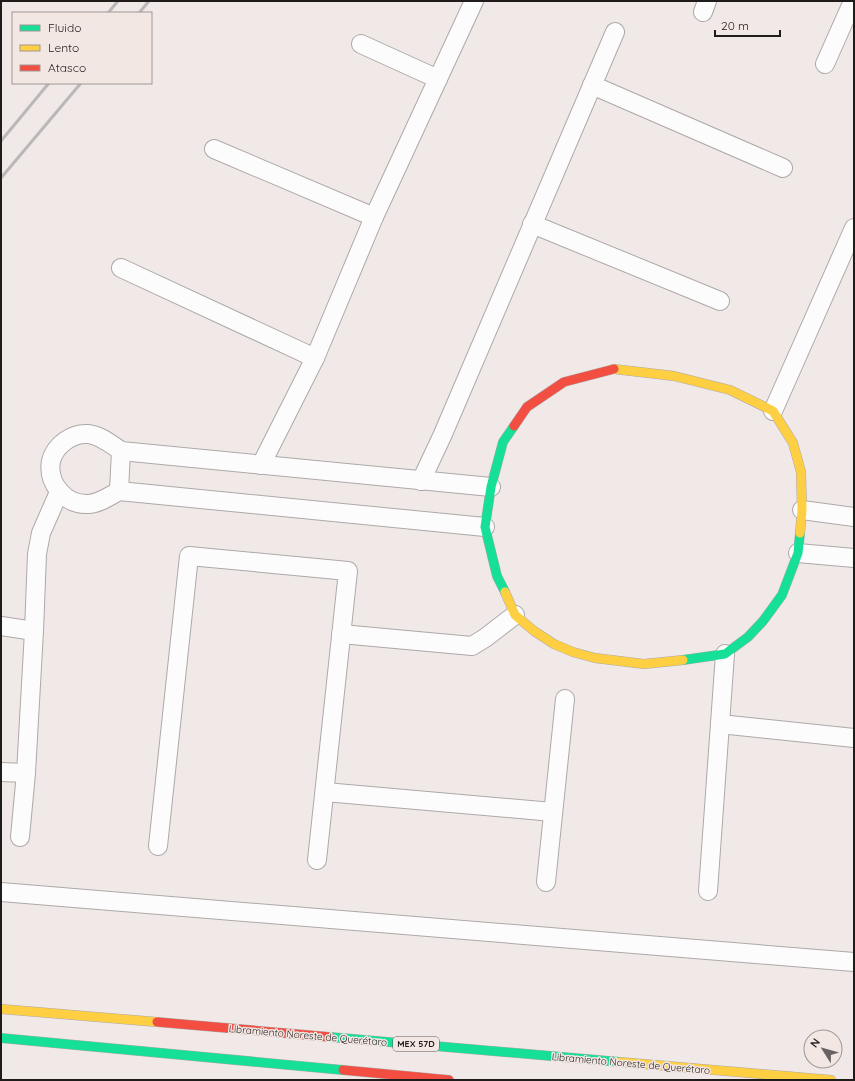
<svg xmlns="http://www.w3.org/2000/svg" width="855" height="1081" font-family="Quicksand,sans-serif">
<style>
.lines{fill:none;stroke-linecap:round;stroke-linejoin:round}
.street-casing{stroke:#ada9a8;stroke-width:20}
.fast-casing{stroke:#ada9a8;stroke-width:10}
.slow-casing{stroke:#ada9a8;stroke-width:10}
.jam-casing{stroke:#ada9a8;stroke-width:10}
.street{stroke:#fdfcfc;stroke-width:18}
.fast{stroke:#16e098;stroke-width:9}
.slow{stroke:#ffcf43;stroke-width:9}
.jam{stroke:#f24e42;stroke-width:9}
.rail{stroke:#bab8b8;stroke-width:3}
.labels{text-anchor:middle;stroke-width:3;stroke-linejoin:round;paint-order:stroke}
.shield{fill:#f3e7e4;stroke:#5f5957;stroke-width:1}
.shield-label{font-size:9px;font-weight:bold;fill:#201c1b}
.street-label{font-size:10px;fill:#201c1b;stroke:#f3e7e4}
</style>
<rect width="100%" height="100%" fill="#f0e9e8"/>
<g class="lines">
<defs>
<g id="street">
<polyline points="703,12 707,1"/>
<polyline points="361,44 438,79"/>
<polyline points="825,64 853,1"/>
<polyline points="592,85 783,168"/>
<polyline points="214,149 374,217"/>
<polyline points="532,224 720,301"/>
<polyline points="121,268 315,358"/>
<polyline points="773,411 854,228"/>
<polyline points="261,465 315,358 374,217 474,1"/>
<polyline points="421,481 443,434 615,32"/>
<polyline points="119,491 121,451"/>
<polyline points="802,510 854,517"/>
<path d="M485,527L119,491C110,496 98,504 88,504C65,505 47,483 51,461C55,445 72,433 88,434C100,435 111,444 121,451L491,487"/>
<polyline points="798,553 854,558"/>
<polyline points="1,626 34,631"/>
<polyline points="341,634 472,646 485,638 515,615"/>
<polyline points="720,724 854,738"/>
<polyline points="1,772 26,773"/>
<polyline points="325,792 553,812"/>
<polyline points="20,837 26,773 34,631 37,554 41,533 59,492"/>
<polyline points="158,846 189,556 348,571 317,860"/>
<polyline points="546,882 565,699"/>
<polyline points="708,891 725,654"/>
<polyline points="1,892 854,962"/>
</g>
<g id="fast">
<polyline points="505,592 497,576 485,527 491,487 503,442 514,426"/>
<polyline points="683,660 725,654 748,637 763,621 782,595 798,553 800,533"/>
<polyline points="330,1037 620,1062"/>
<polyline points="1,1038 343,1070"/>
</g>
<g id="slow">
<polyline points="614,369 674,376 730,390 773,411 793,443 801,472 802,510 800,533"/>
<polyline points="505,592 515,615 534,631 554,644 573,652 595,658 644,664 683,660"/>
<polyline points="1,1009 157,1022"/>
<polyline points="620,1062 831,1080"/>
</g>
<g id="jam">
<polyline points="514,426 527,407 564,382 614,369"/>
<polyline points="157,1022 330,1037"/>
<polyline points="343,1070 449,1080"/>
</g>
</defs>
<use href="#street" class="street-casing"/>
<use href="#fast" class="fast-casing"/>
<use href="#slow" class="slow-casing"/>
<use href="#jam" class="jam-casing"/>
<use href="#street" class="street"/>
<use href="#fast" class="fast"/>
<use href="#slow" class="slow"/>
<use href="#jam" class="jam"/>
<g class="rail">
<polyline points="108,13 118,1"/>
<polyline points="139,13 149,1"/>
<polyline points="1,141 49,83"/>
<polyline points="1,178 81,83"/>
</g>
</g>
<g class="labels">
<rect class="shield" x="393" y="1037" width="46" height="14" rx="3"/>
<g class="shield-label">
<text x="416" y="1047">MEX 57D</text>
</g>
<g class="street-label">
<text transform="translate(308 1035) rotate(5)" y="4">Libramiento Noreste de Querétaro</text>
<text transform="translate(631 1063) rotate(5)" y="4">Libramiento Noreste de Querétaro</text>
</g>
</g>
<rect width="855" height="1081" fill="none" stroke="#201c1b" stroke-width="4"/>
<rect x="12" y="12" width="140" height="72" fill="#f3e7e4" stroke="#9f9694"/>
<rect x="20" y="25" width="20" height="6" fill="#16e098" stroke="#9f9694"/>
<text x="48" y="32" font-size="12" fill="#201c1b">Fluido</text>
<rect x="20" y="45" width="20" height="6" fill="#ffcf43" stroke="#9f9694"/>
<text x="48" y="52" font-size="12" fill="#201c1b">Lento</text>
<rect x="20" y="65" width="20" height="6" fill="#f24e42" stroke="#9f9694"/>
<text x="48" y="72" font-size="12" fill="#201c1b">Atasco</text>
<g transform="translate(823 1049) rotate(307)"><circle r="19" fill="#f3e7e4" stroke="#9f9694"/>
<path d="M0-3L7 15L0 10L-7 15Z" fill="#696463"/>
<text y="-6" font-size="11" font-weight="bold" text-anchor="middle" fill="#201c1b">N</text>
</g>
<path d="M715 30v6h65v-6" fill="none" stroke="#201c1b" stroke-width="2"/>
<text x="721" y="30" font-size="12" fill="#201c1b" stroke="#f3e7e4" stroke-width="3" paint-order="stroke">20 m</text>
</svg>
